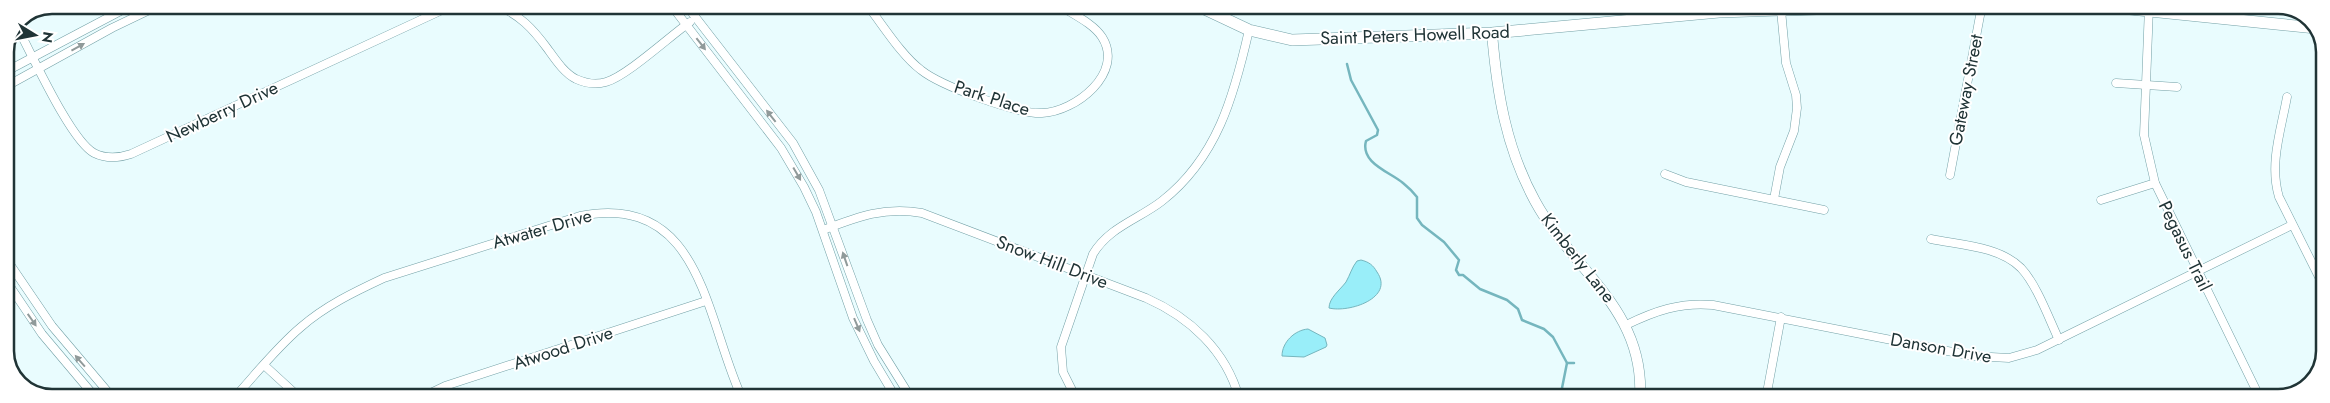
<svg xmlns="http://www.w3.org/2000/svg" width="2330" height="403" font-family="Jost,sans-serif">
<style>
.water{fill:#99eef9;stroke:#75b6be}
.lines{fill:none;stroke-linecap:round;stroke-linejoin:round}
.stream{stroke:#75b6be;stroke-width:2.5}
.minor-casing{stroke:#72a0a6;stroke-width:9}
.tertiary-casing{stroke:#72a0a6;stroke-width:11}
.secondary-casing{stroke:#72a0a6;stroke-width:12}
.minor{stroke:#fff;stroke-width:8}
.tertiary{stroke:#fff;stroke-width:10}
.secondary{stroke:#fff;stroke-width:11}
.oneway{fill:#909a9a}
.labels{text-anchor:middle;stroke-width:4;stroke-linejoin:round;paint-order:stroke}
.street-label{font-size:18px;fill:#203436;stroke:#fff}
.rim{fill:none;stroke:#203436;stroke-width:2.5}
</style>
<rect width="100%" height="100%" fill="#e9fcfe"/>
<g class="water">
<path d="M1361,260C1369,262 1373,265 1377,272C1395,298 1349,313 1329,308C1329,298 1340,290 1346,282C1350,275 1352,267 1357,261Z"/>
<path d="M1308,329L1325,338L1327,345L1326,347L1304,357L1282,356C1282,342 1295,330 1308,329Z"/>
</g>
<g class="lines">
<g class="stream">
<polyline points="1344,12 1345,5"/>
<path d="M1347,64L1351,80L1378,130L1377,135L1366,141C1360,163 1390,172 1403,183C1408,187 1413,192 1417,197V218L1422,225L1444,242L1459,260L1456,270L1459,275H1463L1480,289L1507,300L1518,309L1522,320L1544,329L1553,337L1567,363L1560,398"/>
<polyline points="1567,363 1574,363"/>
</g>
<defs>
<g id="minor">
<path d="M496,5C519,14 533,29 547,48C555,59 564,73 576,79C585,83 596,85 606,82C627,76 670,36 690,22"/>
<polyline points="671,5 781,148 804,187 816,212 853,318 874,361 896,398"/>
<polyline points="686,5 793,143 819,190 867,320 878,345 911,398"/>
<path d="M867,5C883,25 901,55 921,70C941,86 1017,114 1042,113C1075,112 1125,73 1102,37C1093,23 1072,14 1059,5"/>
<polyline points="2149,7 2144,135 2155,183 2260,398"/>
<path d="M16,25C31,52 70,140 94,153C106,159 119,158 131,154L453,5"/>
<polyline points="5,72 132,5"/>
<polyline points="2116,83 2177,87"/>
<polyline points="5,87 112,28 160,5"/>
<path d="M2287,97C2281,130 2269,164 2279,197L2325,289"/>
<polyline points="1665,174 1686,182 1824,210"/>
<polyline points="1950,175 1982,5"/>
<polyline points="1774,199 1780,167 1794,131 1797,108 1796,95 1786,63 1781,10"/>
<polyline points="2101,200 2155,183"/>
<path d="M823,230C857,217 885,206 922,213L1146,298C1189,317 1226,350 1239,398"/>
<path d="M1931,239C1960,245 1999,246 2021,268C2037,285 2049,319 2059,340"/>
<polyline points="5,257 52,326 113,398"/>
<polyline points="5,279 42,334 96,398"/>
<path d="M1626,325C1655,311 1680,302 1713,305L1973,356L2009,358L2037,350L2292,225"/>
<polyline points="264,365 300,398"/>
<path d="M234,398C256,374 276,348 301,327C325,306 354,292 384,278L580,216C702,192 705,318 742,398"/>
<polyline points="420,398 445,386 706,301"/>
<path d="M1076,398L1063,372L1061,347L1093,254C1109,227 1139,219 1162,201C1217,158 1234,96 1249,30"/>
<polyline points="1766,398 1781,317"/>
</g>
<path id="tertiary" d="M1492,33C1497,93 1506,148 1535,201C1573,271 1645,309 1640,398"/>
<g id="secondary">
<polyline points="1196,5 1249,30 1292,40 1492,33 1719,12 1940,5"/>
<polyline points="2091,5 2316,28"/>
</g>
</defs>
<use href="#minor" class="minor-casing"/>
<use href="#tertiary" class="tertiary-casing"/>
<use href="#secondary" class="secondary-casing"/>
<use href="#minor" class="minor"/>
<use href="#tertiary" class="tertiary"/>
<use href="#secondary" class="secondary"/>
</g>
<defs><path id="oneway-solid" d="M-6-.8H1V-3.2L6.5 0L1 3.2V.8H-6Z" transform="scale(1.25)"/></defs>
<g class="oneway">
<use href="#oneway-solid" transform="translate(701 44) rotate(52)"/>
<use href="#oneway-solid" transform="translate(78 47) rotate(-29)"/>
<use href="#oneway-solid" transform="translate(771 116) rotate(-128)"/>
<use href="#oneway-solid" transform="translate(797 174) rotate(60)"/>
<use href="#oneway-solid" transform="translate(845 259) rotate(-109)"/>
<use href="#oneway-solid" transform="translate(32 320) rotate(55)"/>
<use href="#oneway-solid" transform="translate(857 325) rotate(67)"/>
<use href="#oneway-solid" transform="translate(80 361) rotate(-131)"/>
</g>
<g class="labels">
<g class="street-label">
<text transform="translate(1415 35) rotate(-2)" y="6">Saint Peters Howell Road</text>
<text transform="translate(1966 90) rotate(-79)" y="6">Gateway Street</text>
<text transform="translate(992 98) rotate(18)" y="6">Park Place</text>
<text transform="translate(222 112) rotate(-25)" y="6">Newberry Drive</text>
<text transform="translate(542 229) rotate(-16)" y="6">Atwater Drive</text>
<text transform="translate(2185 246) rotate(64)" y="6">Pegasus Trail</text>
<text transform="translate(1578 258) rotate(52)" y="6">Kimberly Lane</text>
<text transform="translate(1052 262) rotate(21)" y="6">Snow Hill Drive</text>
<text transform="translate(563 348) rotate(-18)" y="6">Atwood Drive</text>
<text transform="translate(1941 348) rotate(10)" y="6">Danson Drive</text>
</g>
</g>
<path d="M0 0H2330V403H0ZM52 14H2278A38 38 0 0 1 2316 52V351A38 38 0 0 1 2278 389H52A38 38 0 0 1 14 351V52A38 38 0 0 1 52 14Z" fill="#fff" fill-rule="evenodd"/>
<path class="rim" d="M52 14H2278A38 38 0 0 1 2316 52V351A38 38 0 0 1 2278 389H52A38 38 0 0 1 14 351V52A38 38 0 0 1 52 14Z"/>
<g transform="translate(35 35) rotate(100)" stroke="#ffffff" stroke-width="4" paint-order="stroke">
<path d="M0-4L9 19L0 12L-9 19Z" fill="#203436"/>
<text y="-8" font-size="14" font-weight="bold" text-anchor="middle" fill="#203436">N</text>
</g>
</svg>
